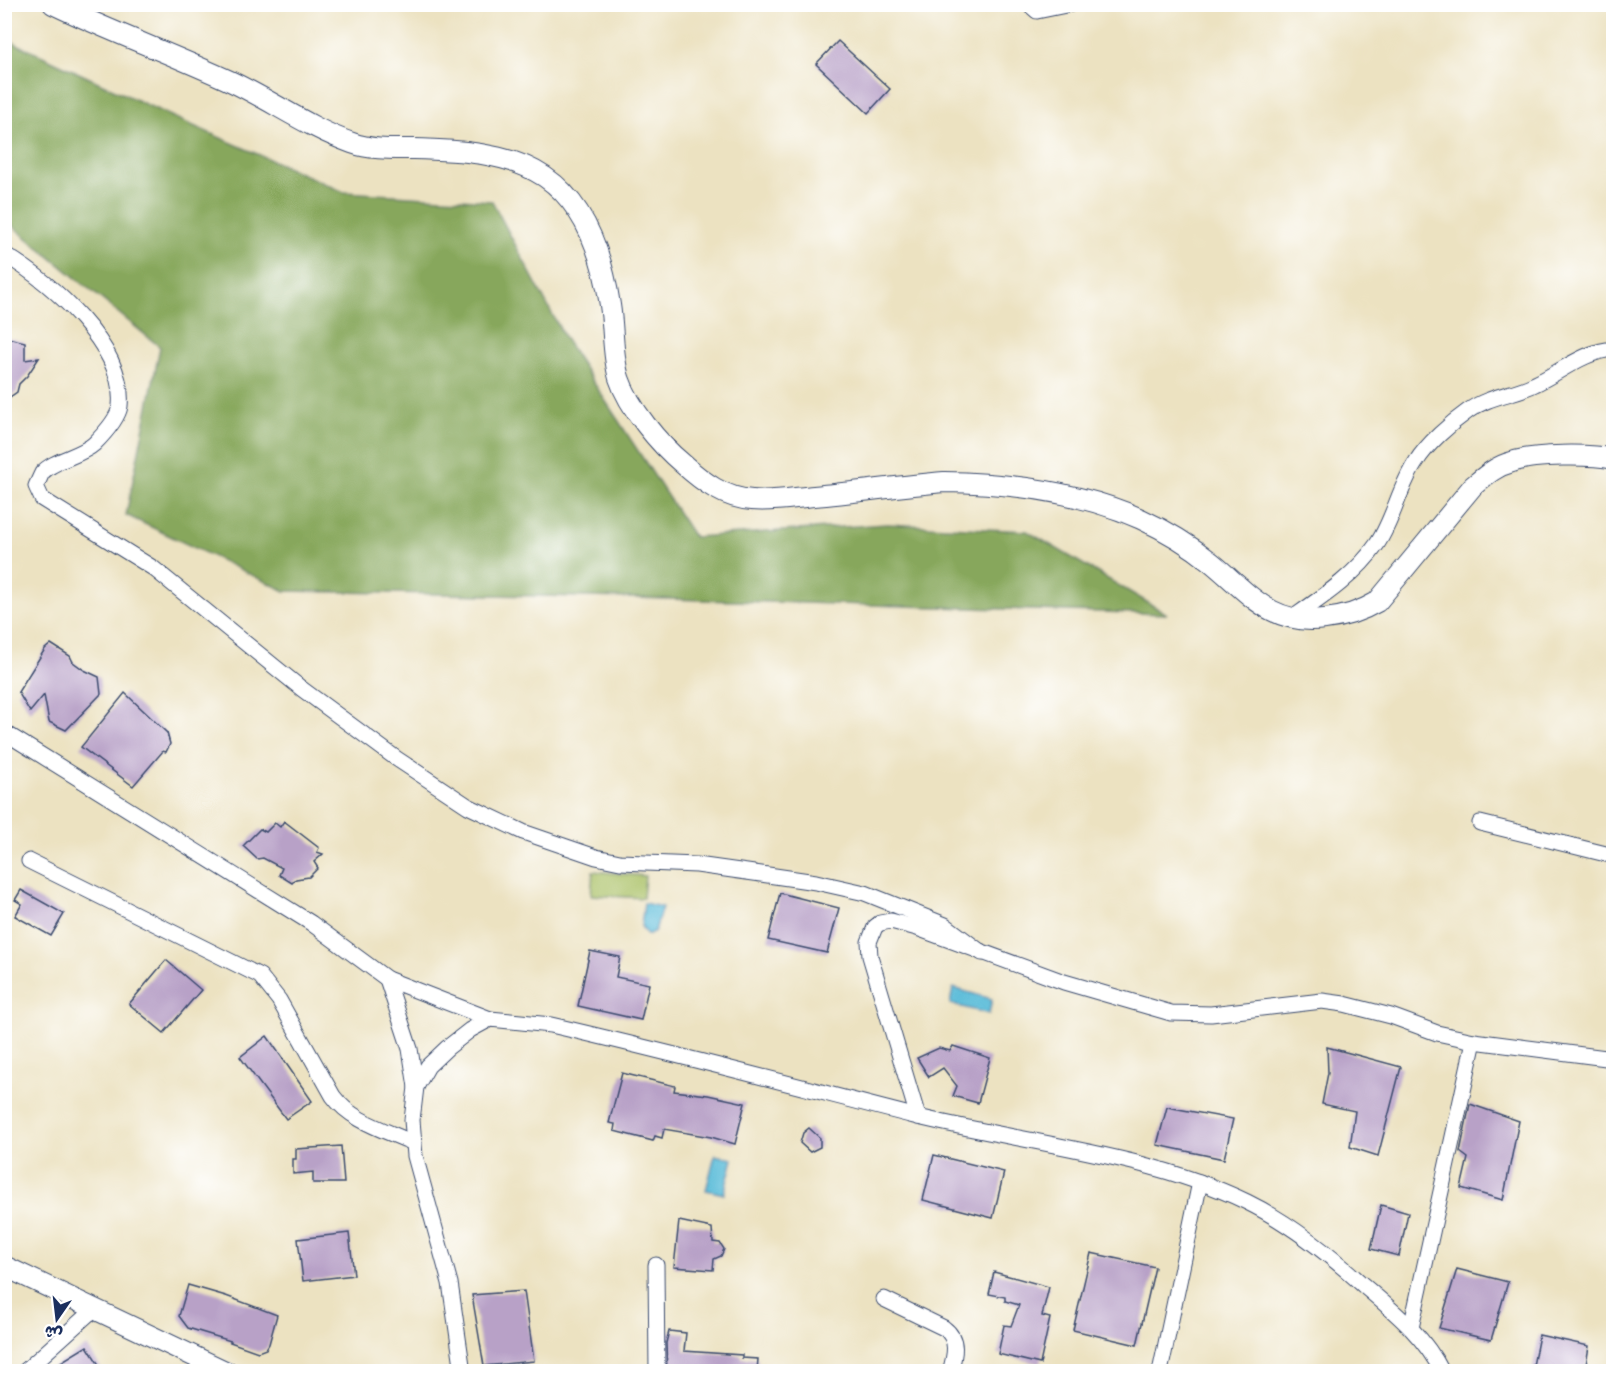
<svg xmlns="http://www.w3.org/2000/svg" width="1618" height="1376" font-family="'Patrick Hand','Playpen Sans Arabic',sans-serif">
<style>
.green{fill:#aac166;stroke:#627862;stroke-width:1.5}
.forest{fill:#87a75b;stroke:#516b5c;stroke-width:1.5}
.water{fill:#59bbd8;stroke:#3a759b;stroke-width:1.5}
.building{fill:#b8a1c7}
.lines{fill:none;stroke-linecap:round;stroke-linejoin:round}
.minor-casing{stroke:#3a4a6d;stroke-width:17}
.tertiary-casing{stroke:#3a4a6d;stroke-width:22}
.minor{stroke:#fff;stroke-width:15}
.tertiary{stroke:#fff;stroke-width:20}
</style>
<rect width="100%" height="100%" fill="#fff"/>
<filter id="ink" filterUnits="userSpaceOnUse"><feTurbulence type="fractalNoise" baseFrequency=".0167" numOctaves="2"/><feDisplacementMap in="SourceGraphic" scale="12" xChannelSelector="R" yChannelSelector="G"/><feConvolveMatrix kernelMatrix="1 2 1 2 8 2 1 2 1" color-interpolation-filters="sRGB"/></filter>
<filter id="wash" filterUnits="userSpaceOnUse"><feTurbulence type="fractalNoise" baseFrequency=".008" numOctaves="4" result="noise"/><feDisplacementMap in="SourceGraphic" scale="24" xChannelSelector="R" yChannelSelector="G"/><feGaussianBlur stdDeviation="1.35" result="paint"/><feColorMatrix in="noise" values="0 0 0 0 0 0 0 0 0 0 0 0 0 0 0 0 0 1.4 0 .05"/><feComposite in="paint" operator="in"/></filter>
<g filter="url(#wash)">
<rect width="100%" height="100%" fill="#ece2c1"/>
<polygon class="green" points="593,871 645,876 643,898 591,895"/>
<polygon class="forest" points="4,38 173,117 344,192 492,201 566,340 694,537 887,524 1027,531 1167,614 635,598 285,591 126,515 160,347 5,220"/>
<g class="water">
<polygon points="644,903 662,907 655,931 647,935 641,926"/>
<polygon points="953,988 992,999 989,1014 950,1004"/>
<polygon points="715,1155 733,1159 724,1194 706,1190"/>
</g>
<g id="blocks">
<g class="building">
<polygon points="838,41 890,89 868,113 816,64"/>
<polygon points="4,337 25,342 25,360 39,358 27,376 19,384 17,392 4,401"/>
<polygon points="51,644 70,656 73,662 84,670 99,677 101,694 66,730 49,722 44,695 30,712 18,692 45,649"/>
<polygon points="125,693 167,733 170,744 166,752 163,751 133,786 81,747"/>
<polygon points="284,821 319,848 317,852 323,854 314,862 318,868 309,877 296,879 292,883 279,875 282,868 263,858 257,859 243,846 260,829 266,832 275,823 280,827"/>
<polygon points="21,890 64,914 51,936 15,916 22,904 15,900"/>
<polygon points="780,893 839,908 827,953 768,940"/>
<polygon points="590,951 620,957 616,977 649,984 641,1020 578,1006"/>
<polygon points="166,960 201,990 164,1033 129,1004"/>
<polygon points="267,1036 312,1101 286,1119 240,1057"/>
<polygon points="953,1046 990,1058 978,1103 953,1096 957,1086 943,1068 929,1077 917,1058 939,1048 950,1051"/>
<polygon points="1327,1047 1401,1067 1378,1156 1350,1147 1355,1111 1322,1104 1328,1073"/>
<polygon points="622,1073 675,1086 674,1091 708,1095 745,1103 735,1144 711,1137 664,1129 662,1138 655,1136 653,1141 614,1131 615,1124 609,1123"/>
<polygon points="1470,1104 1519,1121 1503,1200 1461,1188 1468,1158 1460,1152"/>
<polygon points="1167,1107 1233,1119 1224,1159 1157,1145"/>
<polygon points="809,1128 820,1138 820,1147 810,1152 800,1143 803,1133"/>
<polygon points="341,1146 344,1183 313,1183 313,1172 293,1174 293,1159 296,1159 296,1149"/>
<polygon points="934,1155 1004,1172 993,1218 923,1200"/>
<polygon points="1381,1205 1408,1213 1399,1256 1371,1249"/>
<polygon points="679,1221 712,1228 713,1242 720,1243 724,1249 721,1256 714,1259 713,1270 674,1267"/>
<polygon points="349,1233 354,1275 303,1281 298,1239"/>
<polygon points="1091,1253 1155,1267 1137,1345 1073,1330"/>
<polygon points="1457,1269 1508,1282 1491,1340 1439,1328"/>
<polygon points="994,1272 1049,1287 1042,1316 1050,1318 1040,1364 998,1354 1004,1325 1011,1326 1019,1305 1005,1301 1005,1297 989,1294"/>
<polygon points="188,1285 226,1296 277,1315 269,1344 266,1349 258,1352 230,1342 231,1341 188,1328 179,1316"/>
<polygon points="524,1291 534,1361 484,1366 472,1295"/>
<polygon points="669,1331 686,1333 684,1351 742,1355 742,1358 758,1359 757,1371 667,1371 666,1343"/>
<polygon points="1539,1335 1589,1346 1585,1371 1532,1371"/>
<polygon points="87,1346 103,1371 46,1371"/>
</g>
</g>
</g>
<g filter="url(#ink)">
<use href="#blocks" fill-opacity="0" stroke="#3a4a6d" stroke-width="1.5"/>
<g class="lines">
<defs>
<g id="minor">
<polyline points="1029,4 1037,11 1071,4"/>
<path d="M4,254C50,282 126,346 120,406C118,419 103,435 94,444C81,456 53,460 42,473C40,477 38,482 36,486L42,499L153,568L302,689L397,759L468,806L523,832L596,857L620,862L697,865L761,874L816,882L865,893L945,925L982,953"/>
<path d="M1291,619C1321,598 1356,575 1377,544C1394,519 1399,487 1416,462C1427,444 1451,423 1468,411C1488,396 1513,395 1535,384C1561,372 1584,351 1614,349"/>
<polyline points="4,732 311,923 387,979 490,1019"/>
<polyline points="1480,823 1614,856"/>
<path d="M29,861L260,976L279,1000L333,1096C351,1121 385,1130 413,1143"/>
<polyline points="387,979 410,1049 416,1087"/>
<polyline points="918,1117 870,956 869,942 875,927 880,923 891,921 917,928 1064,982 1171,1013 1211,1014 1322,1001 1344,1004 1391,1016 1437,1033 1474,1041 1614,1059"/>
<polyline points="656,1265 657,1372"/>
<path d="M884,1299L944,1328C959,1339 955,1355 950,1372"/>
<polyline points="1411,1328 1474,1041"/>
<polyline points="24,1372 95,1308"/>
<path d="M463,1372L450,1283L415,1156L412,1120L416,1087L428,1066L447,1048L470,1030L490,1019L551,1025C673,1053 793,1085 914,1116C1023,1143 1146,1153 1247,1202C1288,1222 1330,1255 1363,1285C1393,1311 1424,1335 1442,1372"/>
<polyline points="1160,1372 1200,1182"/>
</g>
<g id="tertiary">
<path d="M53,4C111,32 172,54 230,81C271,100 309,128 352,143C371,150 393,149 413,149C456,150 508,152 545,177C586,205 603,259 610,305C614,330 612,354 619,378C629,408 659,444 683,464C703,482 724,498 752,500C772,502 793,498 814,496C857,492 900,486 944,482C1009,483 1081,492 1141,519C1165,530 1190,545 1211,562C1249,593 1271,626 1325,619C1344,617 1360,612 1377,602L1473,486C1485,476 1496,466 1512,462C1534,454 1591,454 1614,459"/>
<polyline points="4,1266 227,1372"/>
</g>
</defs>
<use href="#minor" class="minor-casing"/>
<use href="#tertiary" class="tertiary-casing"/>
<use href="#minor" class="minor"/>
<use href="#tertiary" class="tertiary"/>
</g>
</g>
<rect width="1618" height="1376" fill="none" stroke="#fff" stroke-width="24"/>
<g transform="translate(57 1319) rotate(194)" stroke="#ffffff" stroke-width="4.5" paint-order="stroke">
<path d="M0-4.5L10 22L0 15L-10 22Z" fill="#1b2f5e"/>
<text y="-9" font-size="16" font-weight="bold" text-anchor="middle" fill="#1b2f5e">ش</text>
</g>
</svg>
